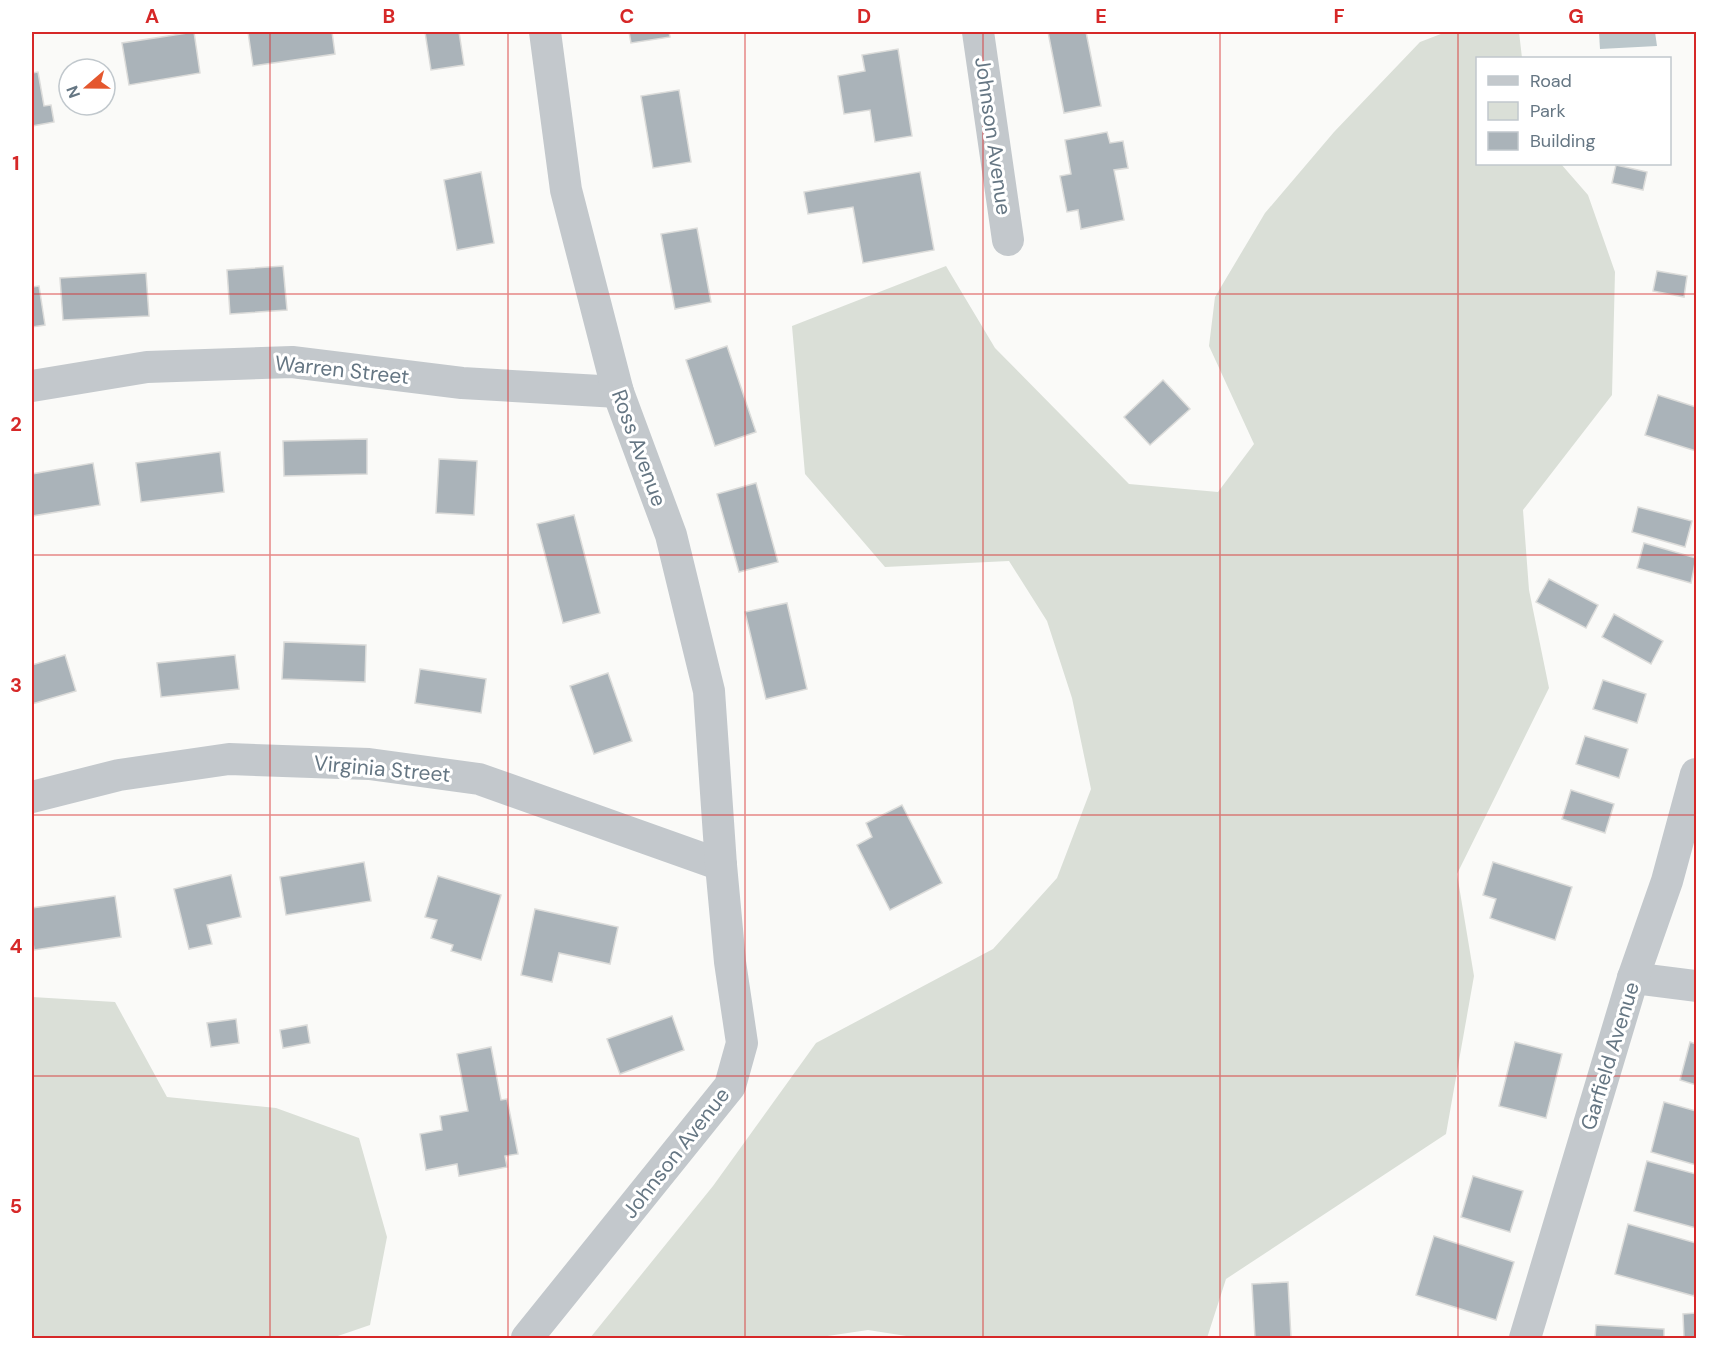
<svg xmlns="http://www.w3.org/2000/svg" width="1728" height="1370" font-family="'DM Sans',sans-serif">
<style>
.green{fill:#dadfd7}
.water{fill:#bbc7cb}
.building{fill:#aab3b9;stroke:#dcdcda;stroke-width:1.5}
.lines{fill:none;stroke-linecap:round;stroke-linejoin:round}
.minor{stroke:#c3c8cc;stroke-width:32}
.grid{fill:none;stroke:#d62828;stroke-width:1.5;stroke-opacity:0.55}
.labels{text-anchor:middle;stroke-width:6;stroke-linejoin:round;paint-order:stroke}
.street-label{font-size:21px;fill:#657683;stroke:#fff}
.neatline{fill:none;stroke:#d62828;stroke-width:2}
.grid-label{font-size:20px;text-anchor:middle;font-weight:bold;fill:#d62828}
</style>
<rect width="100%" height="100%" fill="#fafaf8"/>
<g class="green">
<polygon points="1446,32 1519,32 1522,58 1478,58 1478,164 1561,164 1588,195 1615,272 1612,395 1523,510 1529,590 1549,688 1457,874 1474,976 1446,1134 1226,1279 1207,1338 919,1338 868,1330 814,1338 590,1338 713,1186 816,1043 993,949 1057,878 1091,789 1072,698 1047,621 1009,561 885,567 805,474 792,326 946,266 995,348 1129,484 1218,492 1254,444 1209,346 1215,297 1265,213 1334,132 1420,42"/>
<polygon points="32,997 115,1002 167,1097 276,1108 359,1138 387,1237 370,1325 332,1338 32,1338"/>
</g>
<polygon class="water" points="1599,32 1655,32 1657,46 1600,49"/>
<g class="building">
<polygon points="194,32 200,73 129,85 122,43"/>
<polygon points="248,32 332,32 335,54 253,66"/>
<polygon points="425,32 459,32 464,65 431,70"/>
<polygon points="629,32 669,32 670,37 631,43"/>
<polygon points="1048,32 1086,32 1101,106 1064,113"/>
<polygon points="898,49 912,136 875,142 870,110 844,114 838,76 865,71 862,55"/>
<polygon points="38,72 44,106 51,105 54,122 32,126 32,73"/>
<polygon points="679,90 691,162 653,168 641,96"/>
<polygon points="1107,132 1110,143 1123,141 1128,168 1114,170 1124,220 1081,229 1078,210 1067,212 1060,176 1071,174 1065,140"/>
<polygon points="1616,165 1647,172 1643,190 1612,183"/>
<polygon points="481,172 494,243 457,250 444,180"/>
<polygon points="920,172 934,250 863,263 853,207 808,214 804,192"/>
<polygon points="697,228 711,302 675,309 661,234"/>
<polygon points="283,266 287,310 230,314 227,270"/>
<polygon points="1657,271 1687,276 1684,297 1653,291"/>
<polygon points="146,273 149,316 63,320 60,278"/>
<polygon points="39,286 45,325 32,327 32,287"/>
<polygon points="727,346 756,432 715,446 686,360"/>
<polygon points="1163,380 1190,409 1150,445 1124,417"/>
<polygon points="1658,395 1696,407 1696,451 1645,435"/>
<polygon points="367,439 367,474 284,476 283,441"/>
<polygon points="220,452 224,492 141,502 136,463"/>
<polygon points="439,459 477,461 474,515 436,513"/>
<polygon points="93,463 100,505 32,516 32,474"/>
<polygon points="756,483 778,562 739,572 717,494"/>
<polygon points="1638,507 1692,521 1685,547 1632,532"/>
<polygon points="574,515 600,613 563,623 537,524"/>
<polygon points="1644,543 1696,558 1691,583 1637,568"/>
<polygon points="1549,579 1598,605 1586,628 1536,602"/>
<polygon points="787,603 807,689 766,699 745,612"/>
<polygon points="1614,614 1663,641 1651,664 1602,637"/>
<polygon points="284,642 366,645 365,682 282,679"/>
<polygon points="65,655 76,691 32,704 32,665"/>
<polygon points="235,655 239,689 161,697 157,663"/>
<polygon points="420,669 486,679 481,713 415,703"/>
<polygon points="608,673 632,741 594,754 570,686"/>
<polygon points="1603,680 1646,694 1637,723 1593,709"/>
<polygon points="1585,736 1628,749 1619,778 1576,764"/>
<polygon points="1571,790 1614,804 1605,833 1562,819"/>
<polygon points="902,805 942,883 890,910 857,845 872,837 866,823"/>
<polygon points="364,862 371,901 286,915 280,877"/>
<polygon points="1493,862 1572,887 1555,940 1490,918 1496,899 1483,895"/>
<polygon points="231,875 241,917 207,925 212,944 189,949 174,889"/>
<polygon points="438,876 501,895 481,960 451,951 453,945 431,938 437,920 425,917"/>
<polygon points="115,896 121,937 34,950 32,935 32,908"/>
<polygon points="535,909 618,927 610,964 559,953 552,982 521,975"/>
<polygon points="672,1016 684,1050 620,1074 607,1039"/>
<polygon points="236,1019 239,1043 211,1047 207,1023"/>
<polygon points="307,1025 310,1043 283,1048 280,1030"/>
<polygon points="1515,1042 1562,1054 1546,1118 1499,1106"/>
<polygon points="1690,1042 1696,1044 1696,1085 1680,1080"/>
<polygon points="491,1047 501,1100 507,1099 518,1154 505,1156 507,1167 459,1176 457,1164 426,1170 420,1134 442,1130 440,1116 468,1111 457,1054"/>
<polygon points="1664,1102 1696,1111 1696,1165 1651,1152"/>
<polygon points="1647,1161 1696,1174 1696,1228 1634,1211"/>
<polygon points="1473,1176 1523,1191 1510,1232 1461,1217"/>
<polygon points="1628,1224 1696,1243 1696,1288 1694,1296 1615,1274"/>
<polygon points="1434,1236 1514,1262 1496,1320 1416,1295"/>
<polygon points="1288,1282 1291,1338 1255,1338 1252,1284"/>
<polygon points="1696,1313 1696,1338 1684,1338 1683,1314"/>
<polygon points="1596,1325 1664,1329 1664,1338 1595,1338"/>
</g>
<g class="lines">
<g class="minor">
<polyline points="978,32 1008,240"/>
<polyline points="32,386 147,367 292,362 462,383 618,392"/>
<polyline points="32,797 119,775 229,759 369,764 479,779 721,865"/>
<polyline points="1633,978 1696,986"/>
<polyline points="527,1338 730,1086 742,1043 730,962 721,865 709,691 671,535 618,392 566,190 545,32"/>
<polyline points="1525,1338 1633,978 1667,881 1696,774"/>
</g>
</g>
<path class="grid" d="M270,32V1338M508,32V1338M745,32V1338M983,32V1338M1220,32V1338M1458,32V1338M32,294H1696M32,555H1696M32,815H1696M32,1076H1696"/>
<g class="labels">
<g class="street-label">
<text transform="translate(993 136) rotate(82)" y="7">Johnson Avenue</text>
<text transform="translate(342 370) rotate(6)" y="7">Warren Street</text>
<text transform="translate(639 448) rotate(70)" y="7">Ross Avenue</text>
<text transform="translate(382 769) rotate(5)" y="7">Virginia Street</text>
<text transform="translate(1610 1056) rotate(-73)" y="7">Garfield Avenue</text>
<text transform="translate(676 1153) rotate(-52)" y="7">Johnson Avenue</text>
</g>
</g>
<rect width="1728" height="1370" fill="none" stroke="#ffffff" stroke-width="66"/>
<rect x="1476" y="57" width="195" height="108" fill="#ffffff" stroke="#c1c8cd" stroke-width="1.5"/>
<rect x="1488" y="76" width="30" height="9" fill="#c3c8cc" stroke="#c1c8cd" stroke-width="1.5"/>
<text x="1530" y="87" font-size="18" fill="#657683">Road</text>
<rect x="1488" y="102" width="30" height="18" fill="#dadfd7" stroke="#c1c8cd" stroke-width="1.5"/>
<text x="1530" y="117" font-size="18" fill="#657683">Park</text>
<rect x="1488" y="132" width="30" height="18" fill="#aab3b9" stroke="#c1c8cd" stroke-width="1.5"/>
<text x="1530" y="147" font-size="18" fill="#657683">Building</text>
<g transform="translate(87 87) rotate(250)"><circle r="28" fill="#ffffff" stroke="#c1c8cd" stroke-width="1.5"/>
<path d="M0-4.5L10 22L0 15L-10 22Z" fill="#e4572e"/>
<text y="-9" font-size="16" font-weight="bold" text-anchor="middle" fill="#657683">N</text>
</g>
<rect x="33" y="33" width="1662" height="1304" class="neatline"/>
<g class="grid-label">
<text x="152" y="23">A</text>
<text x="389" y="23">B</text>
<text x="627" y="23">C</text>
<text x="864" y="23">D</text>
<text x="1101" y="23">E</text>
<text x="1339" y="23">F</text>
<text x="1576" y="23">G</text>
<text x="16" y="170">1</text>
<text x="16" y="431">2</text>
<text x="16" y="692">3</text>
<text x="16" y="953">4</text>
<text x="16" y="1213">5</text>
</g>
</svg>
